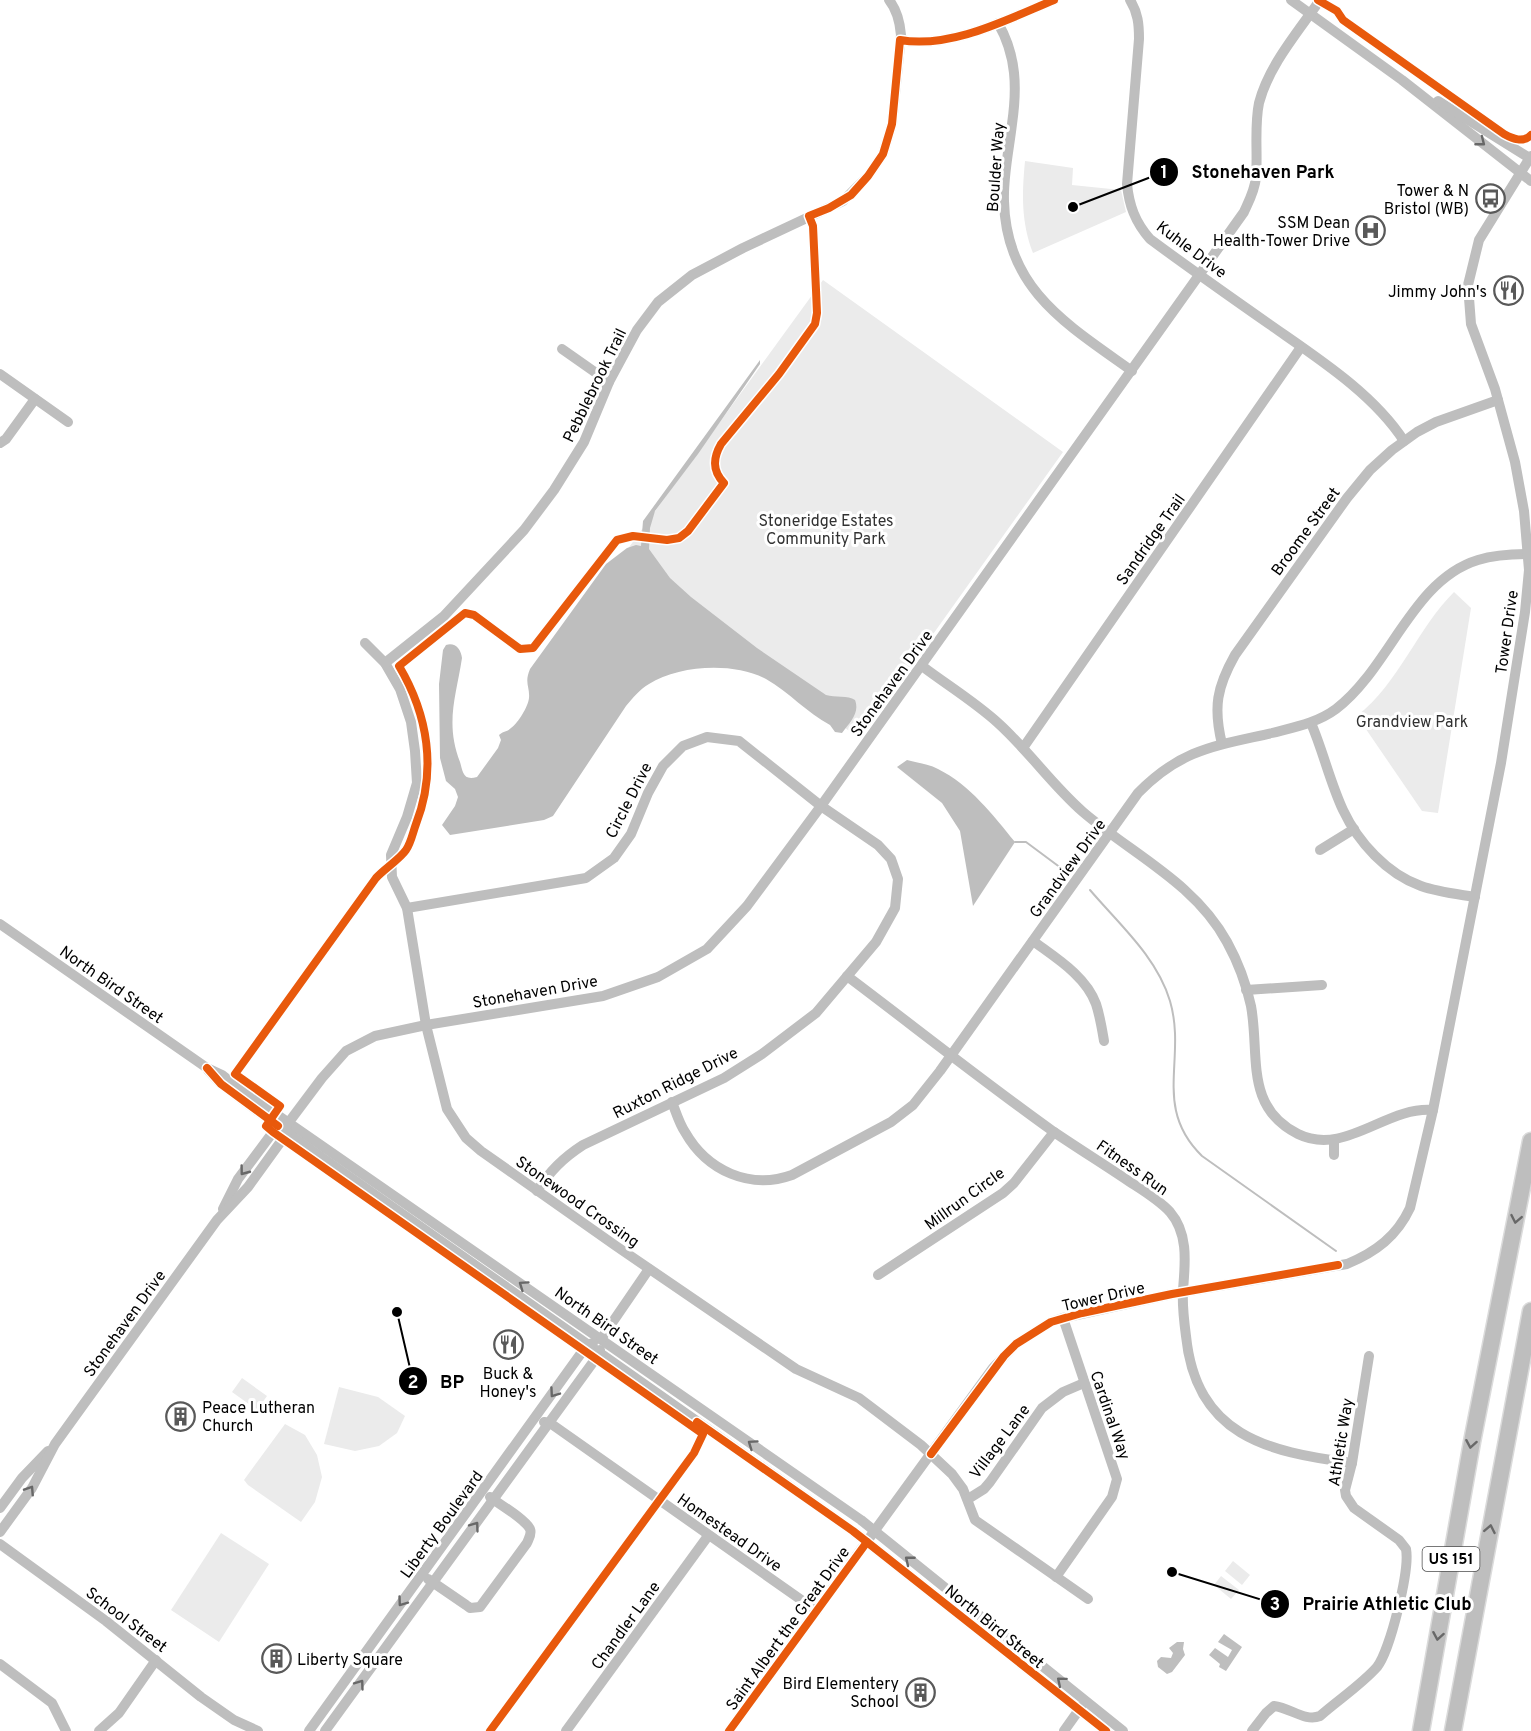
<svg xmlns="http://www.w3.org/2000/svg" width="1531" height="1731" font-family="Overpass,sans-serif">
<style>
.green{fill:#ebebeb}
.water{fill:#bebebe}
.lines{fill:none;stroke-linecap:round;stroke-linejoin:round}
.stream{stroke:#bebebe;stroke-width:2}
.highway-casing{stroke:#dbdbdb;stroke-width:19}
.minor{stroke:#bebebe;stroke-width:10}
.highway{stroke:#bebebe;stroke-width:16}
.cycleway-casing{stroke:#fff;stroke-width:11}
.cycleway{stroke:#e8590c;stroke-width:8}
.oneway{stroke:#686868}
.labels{text-anchor:middle;stroke-width:6;stroke-linejoin:round;paint-order:stroke}
.shield{fill:#fff;stroke:#4c4c4c;stroke-width:1.5}
.shield-label{font-size:15px;font-weight:bold;fill:#000}
.street-label{font-size:16px;fill:#000;stroke:#fff}
.poi-label{font-size:16px;fill:#000;stroke:#fff;text-anchor:end}
.park-label{font-size:16px;fill:#323232;stroke:#fff}
.leader{fill:none;stroke:#000;stroke-width:2}
.callout-dot{fill:#000;stroke:#fff;stroke-width:2}
.mark-label{font-size:18px;text-anchor:middle;font-weight:bold;fill:#fff}
.callout-label{font-size:18px;text-anchor:middle;font-weight:bold;fill:#000;stroke:#fff;stroke-width:6;stroke-linejoin:round;paint-order:stroke}
</style>
<rect width="100%" height="100%" fill="#fff"/>
<g class="green">
<path d="M1025,161L1073,168L1072,185L1121,190L1126,212L1033,253C1021,222 1022,193 1025,161Z"/>
<polygon points="823,280 1063,452 859,738 685,612 529,685"/>
<path d="M1454,592L1471,608L1438,813L1422,811L1357,716C1399,683 1417,629 1454,592Z"/>
<polygon points="242,1378 267,1396 257,1410 232,1392"/>
<polygon points="339,1387 378,1397 405,1416 397,1433 379,1446 355,1451 324,1444"/>
<polygon points="285,1424 305,1435 317,1455 322,1477 315,1502 301,1522 248,1485 244,1480"/>
<polygon points="221,1533 269,1564 219,1642 171,1610"/>
<polygon points="1233,1561 1250,1575 1242,1585 1225,1571"/>
<polygon points="1221,1576 1239,1590 1231,1599 1214,1585"/>
</g>
<g class="water">
<path d="M760,360V364L698,454L655,511L650,528L649,549L670,578L691,597L757,648L826,695C835,698 848,695 855,700C860,713 850,722 842,733L835,732L830,725C807,713 789,692 766,679C734,662 679,665 649,684C639,690 633,698 626,706L553,816L544,820L450,835L442,825L455,806L458,797L455,789L446,781L440,758L439,684L443,650L446,645C455,642 461,649 462,658C456,697 445,723 460,762C463,772 463,781 477,777L498,748L501,740L499,735C503,731 507,732 511,728C518,723 528,707 529,698C530,687 524,683 530,669L606,564L627,548L636,545L641,546L643,521Z"/>
<path d="M907,760C917,763 929,764 938,769C970,785 993,815 1015,842L973,906L960,831L942,803L897,767Z"/>
<polygon points="1224,1634 1242,1647 1226,1671 1219,1667 1220,1664 1209,1655 1215,1648 1228,1657 1232,1650 1218,1642"/>
<polygon points="1177,1642 1184,1642 1183,1649 1185,1655 1172,1672 1167,1674 1158,1667 1157,1661 1161,1657 1171,1658 1173,1653 1169,1648"/>
</g>
<g class="lines">
<g class="stream">
<polyline points="1015,842 1026,842 1065,871"/>
<path d="M1090,890C1119,924 1157,957 1170,1001C1187,1059 1152,1107 1202,1156L1336,1251"/>
</g>
<defs>
<g id="highway">
<polyline points="1421,1731 1472,1442 1531,1141"/>
<polyline points="1453,1731 1531,1311"/>
</g>
</defs>
<use href="#highway" class="highway-casing"/>
<g class="minor">
<path d="M1130,0C1138,13 1139,24 1139,39L1127,184C1129,205 1135,222 1150,239C1189,268 1229,296 1269,324C1316,357 1373,393 1404,441"/>
<polyline points="1291,0 1402,80 1531,181"/>
<path d="M998,23C1017,56 1017,89 1012,124C1009,150 1003,176 1004,201C1006,290 1068,325 1132,371"/>
<path d="M900,40C951,49 1008,19 1054,0"/>
<polyline points="1438,101 1531,159"/>
<polyline points="562,349 609,382"/>
<polyline points="0,374 68,422"/>
<polyline points="0,443 6,439 35,399"/>
<polyline points="365,643 385,663 400,689 411,722 415,751 417,783 407,817 391,855 392,877 407,908 426,1025 447,1109 466,1138 481,1151 616,1246 796,1369 859,1398 921,1445 952,1474 963,1489 975,1520 1088,1599"/>
<path d="M385,663L444,616L524,530L554,490L584,442L609,382L637,330L658,302L692,275L743,248L843,201L868,176L883,154L892,124L901,35C900,23 897,10 889,0"/>
<path d="M922,666C947,685 975,702 998,723C1029,751 1052,785 1083,812C1132,854 1195,883 1227,942C1238,962 1246,983 1251,1006C1260,1055 1244,1107 1298,1134C1345,1157 1386,1106 1433,1110"/>
<path d="M1311,723C1323,751 1330,782 1343,810C1358,842 1387,874 1421,886C1438,892 1457,894 1475,897"/>
<path d="M1222,744C1213,707 1217,687 1235,655L1347,498L1370,470L1392,450L1417,432L1436,422L1498,400"/>
<polyline points="1023,748 1301,347"/>
<polyline points="1320,850 1354,829"/>
<path d="M407,908L586,878L614,858L631,834L648,793L663,766L683,746L707,737L739,741L821,806L878,845L891,859L898,879L895,908L876,942L816,1013L762,1054L724,1078L583,1145C563,1158 550,1171 537,1191"/>
<polyline points="0,924 207,1068 222,1075 240,1089 861,1520 1123,1731"/>
<path d="M1033,941C1056,958 1086,976 1096,1004C1100,1016 1102,1029 1104,1041"/>
<path d="M847,976C916,1028 984,1082 1054,1132C1079,1149 1105,1165 1130,1182C1144,1191 1159,1200 1170,1212C1189,1234 1185,1264 1183,1290C1182,1306 1184,1321 1186,1336C1196,1435 1266,1452 1352,1463"/>
<polyline points="1246,990 1322,985"/>
<polyline points="208,1070 221,1084 283,1130 853,1531 1106,1731"/>
<path d="M672,1102C676,1112 679,1123 685,1132C707,1171 750,1190 792,1175L891,1122L913,1105L940,1071L1138,793C1181,749 1215,746 1272,733C1295,727 1317,723 1336,709C1390,668 1412,580 1478,560C1494,555 1511,554 1528,554"/>
<path d="M283,1130L322,1078L346,1051L375,1036L426,1025L603,996L658,977L707,949L747,906L821,806L1244,212C1249,201 1255,190 1256,177C1258,153 1254,127 1259,103C1269,65 1298,32 1320,0"/>
<polyline points="1334,1140 1334,1155"/>
<polyline points="223,1209 238,1179 273,1132 275,1125"/>
<polyline points="878,1275 1003,1193 1014,1183 1054,1132"/>
<polyline points="601,1339 649,1269"/>
<polyline points="544,1422 550,1423 817,1611"/>
<polyline points="968,1499 984,1489 990,1482 1042,1408 1063,1392 1084,1383"/>
<polyline points="0,1508 22,1478 48,1451"/>
<polyline points="0,1532 32,1488 55,1444 86,1401 217,1220 248,1187 287,1133"/>
<polyline points="0,1544 106,1621 201,1697 234,1720 258,1731"/>
<polyline points="1056,1577 1112,1497 1117,1479 1063,1318"/>
<path d="M428,1579L466,1605L470,1608L480,1607L527,1543C529,1538 532,1534 530,1529C525,1519 499,1504 490,1497"/>
<polyline points="0,1664 52,1703 66,1731"/>
<polyline points="99,1731 119,1713 156,1660"/>
<polyline points="309,1731 587,1345 593,1343"/>
<polyline points="325,1731 599,1354 600,1350"/>
<polyline points="566,1731 708,1536"/>
<path d="M729,1731L993,1368L1016,1344L1051,1322L1063,1318L1172,1294L1347,1264C1376,1252 1397,1236 1410,1208L1433,1110L1501,763L1525,612L1529,570L1524,511L1515,462L1495,389L1471,324L1468,285L1479,240L1531,156"/>
<polyline points="1064,1731 1081,1707"/>
<path d="M1252,1731L1266,1713L1274,1706C1291,1708 1305,1722 1320,1716C1338,1700 1361,1685 1377,1667C1390,1651 1410,1570 1406,1549L1399,1540L1354,1508L1346,1496L1345,1490L1352,1463L1369,1356"/>
</g>
<use href="#highway" class="highway"/>
<defs>
<g id="cycleway">
<path d="M1318,0L1337,11L1343,20L1504,134C1513,139 1523,143 1531,135"/>
<polyline points="207,1068 221,1084 278,1126"/>
<polyline points="697,1422 853,1531 1106,1731"/>
<polyline points="931,1454 1004,1356 1016,1344 1051,1322 1082,1313 1172,1294 1338,1265"/>
<path d="M490,1731L694,1453L703,1434L273,1132L266,1126L280,1106L235,1074L376,878C384,869 400,859 406,850C411,843 413,832 416,824C437,770 428,715 399,666L465,613L474,615L520,649L533,648L617,540L633,536L667,540L679,538L688,531L724,483C712,471 713,458 721,444L779,374L815,324L817,313L816,290L813,226L809,216L829,208L851,195L868,176L883,154L892,124L900,40C951,49 1008,19 1054,0"/>
<polyline points="729,1731 867,1542"/>
</g>
</defs>
<use href="#cycleway" class="cycleway-casing"/>
<use href="#cycleway" class="cycleway"/>
</g>
<defs><path id="oneway-chevron" d="M-2-3.5L2.5 0L-2 3.5" fill="none" stroke-width="1.6" stroke-linecap="round" stroke-linejoin="round" transform="scale(1.5)"/></defs>
<g class="oneway">
<use href="#oneway-chevron" transform="translate(1481 142) rotate(38)"/>
<use href="#oneway-chevron" transform="translate(244 1171) rotate(127)"/>
<use href="#oneway-chevron" transform="translate(1516 1219) rotate(101)"/>
<use href="#oneway-chevron" transform="translate(523 1285) rotate(-145)"/>
<use href="#oneway-chevron" transform="translate(554 1393) rotate(125)"/>
<use href="#oneway-chevron" transform="translate(752 1444) rotate(-145)"/>
<use href="#oneway-chevron" transform="translate(1471 1444) rotate(100)"/>
<use href="#oneway-chevron" transform="translate(30 1490) rotate(-57)"/>
<use href="#oneway-chevron" transform="translate(475 1526) rotate(-54)"/>
<use href="#oneway-chevron" transform="translate(1490 1529) rotate(-79)"/>
<use href="#oneway-chevron" transform="translate(909 1560) rotate(-141)"/>
<use href="#oneway-chevron" transform="translate(402 1602) rotate(126)"/>
<use href="#oneway-chevron" transform="translate(1438 1636) rotate(100)"/>
<use href="#oneway-chevron" transform="translate(1061 1681) rotate(-140)"/>
<use href="#oneway-chevron" transform="translate(360 1684) rotate(-54)"/>
</g>
<defs>
<symbol id="bus-ring" viewBox="-11 -11 22 22"><circle r="9.5" fill="#fff" stroke="#595959" stroke-width="1.5"/><path d="M-5-6H5V4H4V6H2V4H-2V6H-4V4H-5ZM-3.5-4V0h7V-4ZM-3.5 1.2v1.5H-2V1.2ZM2 1.2v1.5H3.5V1.2Z" fill="#595959"/></symbol>
<symbol id="hospital-ring" viewBox="-11 -11 22 22"><circle r="9.5" fill="#fff" stroke="#595959" stroke-width="1.5"/><path d="M-5-5h3v3.5h4V-5h3V5h-3V1.5h-4V5h-3Z" fill="#595959"/></symbol>
<symbol id="restaurant-ring" viewBox="-11 -11 22 22"><circle r="9.5" fill="#fff" stroke="#595959" stroke-width="1.5"/><path d="M-5-6h1v4h1v-4h1v4h1v-4h1v5L-1.5 .5V6h-2V.5L-5-1ZM5-6V6H3V1.5H1.5Q1.5-4 5-6Z" fill="#595959"/></symbol>
<symbol id="building-ring" viewBox="-11 -11 22 22"><circle r="9.5" fill="#fff" stroke="#595959" stroke-width="1.5"/><path d="M-4-6H4V6H1V3H-1V6H-4ZM-2.5-4.3h1.7v1.8h-1.7ZM.8-4.3h1.7v1.8H.8ZM-2.5-1h1.7V.8h-1.7ZM.8-1h1.7V.8H.8Z" fill="#595959"/></symbol>
</defs>
<g fill-rule="evenodd">
<use href="#bus-ring" x="1474" y="182" width="33" height="33"/>
<use href="#hospital-ring" x="1354" y="214" width="33" height="33"/>
<use href="#restaurant-ring" x="1492" y="274" width="33" height="33"/>
<use href="#restaurant-ring" x="492" y="1328" width="33" height="33"/>
<use href="#building-ring" x="164" y="1400" width="33" height="33"/>
<use href="#building-ring" x="260" y="1642" width="33" height="33"/>
<use href="#building-ring" x="904" y="1676" width="33" height="33"/>
</g>
<g class="labels">
<rect class="shield" x="1422.5" y="1547" width="57" height="24" rx="4.5"/>
<g class="shield-label">
<text x="1451" y="1564">US 151</text>
</g>
<g class="street-label">
<text transform="translate(995 167) rotate(-86)" y="6">Boulder Way</text>
<text transform="translate(1192 249) rotate(37)" y="6">Kuhle Drive</text>
<text transform="translate(594 385) rotate(-64)" y="6">Pebblebrook Trail</text>
<text transform="translate(1305 531) rotate(-54)" y="6">Broome Street</text>
<text transform="translate(1150 539) rotate(-55)" y="6">Sandridge Trail</text>
<text transform="translate(1506 632) rotate(-82)" y="6">Tower Drive</text>
<text transform="translate(891 683) rotate(-54)" y="6">Stonehaven Drive</text>
<text transform="translate(628 800) rotate(-63)" y="6">Circle Drive</text>
<text transform="translate(1067 868) rotate(-54)" y="6">Grandview Drive</text>
<text transform="translate(112 984) rotate(35)" y="6">North Bird Street</text>
<text transform="translate(535 991) rotate(-10)" y="6">Stonehaven Drive</text>
<text transform="translate(675 1082) rotate(-27)" y="6">Ruxton Ridge Drive</text>
<text transform="translate(1133 1167) rotate(35)" y="6">Fitness Run</text>
<text transform="translate(964 1198) rotate(-36)" y="6">Millrun Circle</text>
<text transform="translate(578 1201) rotate(35)" y="6">Stonewood Crossing</text>
<text transform="translate(1103 1296) rotate(-13)" y="6">Tower Drive</text>
<text transform="translate(124 1323) rotate(-54)" y="6">Stonehaven Drive</text>
<text transform="translate(607 1325) rotate(35)" y="6">North Bird Street</text>
<text transform="translate(1111 1415) rotate(71)" y="6">Cardinal Way</text>
<text transform="translate(999 1441) rotate(-53)" y="6">Village Lane</text>
<text transform="translate(1340 1442) rotate(-81)" y="6">Athletic Way</text>
<text transform="translate(441 1524) rotate(-54)" y="6">Liberty Boulevard</text>
<text transform="translate(730 1532) rotate(35)" y="6">Homestead Drive</text>
<text transform="translate(127 1619) rotate(37)" y="6">School Street</text>
<text transform="translate(625 1625) rotate(-54)" y="6">Chandler Lane</text>
<text transform="translate(995 1626) rotate(39)" y="6">North Bird Street</text>
<text transform="translate(787 1628) rotate(-54)" y="6">Saint Albert the Great Drive</text>
</g>
<g class="poi-label">
<text x="1469" y="196">Tower &amp; N<tspan x="1469" dy="18">Bristol (WB)</tspan></text>
<text x="1350" y="228">SSM Dean<tspan x="1350" dy="18">Health-Tower Drive</tspan></text>
<text x="1487" y="297">Jimmy John's</text>
<text x="508" y="1379" text-anchor="middle">Buck &amp;<tspan x="508" dy="18">Honey's</tspan></text>
<text x="202" y="1413" text-anchor="start">Peace Lutheran<tspan x="202" dy="18">Church</tspan></text>
<text x="297" y="1665" text-anchor="start">Liberty Square</text>
<text x="899" y="1689">Bird Elementery<tspan x="899" dy="18">School</tspan></text>
</g>
<g class="park-label">
<text x="826" y="526">Stoneridge Estates<tspan x="826" dy="18">Community Park</tspan></text>
<text x="1412" y="727">Grandview Park</text>
</g>
</g>
<path class="leader" d="M1073 207L1164 172M397 1312L413 1381M1172 1572L1275 1604"/>
<g class="callout-dot">
<circle cx="1073" cy="207" r="6"/>
<circle cx="397" cy="1312" r="6"/>
<circle cx="1172" cy="1572" r="6"/>
<circle cx="1164" cy="172" r="15"/>
<circle cx="413" cy="1381" r="15"/>
<circle cx="1275" cy="1604" r="15"/>
</g>
<g class="mark-label">
<text x="1164" y="178">1</text>
<text x="413" y="1388">2</text>
<text x="1275" y="1610">3</text>
</g>
<g class="callout-label">
<text x="1263" y="178">Stonehaven Park</text>
<text x="452" y="1388">BP</text>
<text x="1387" y="1610">Prairie Athletic Club</text>
</g>
</svg>
